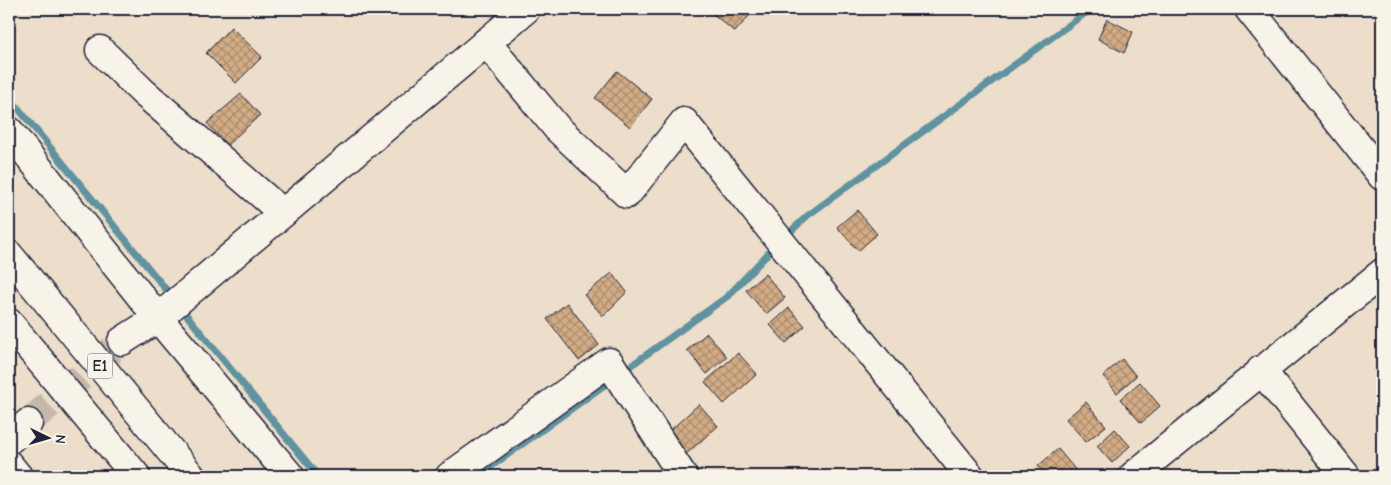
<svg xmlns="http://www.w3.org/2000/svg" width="1391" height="485" font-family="'Comic Neue',sans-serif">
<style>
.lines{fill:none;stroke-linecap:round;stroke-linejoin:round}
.stream{stroke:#6192a0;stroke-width:7}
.building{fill:url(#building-cross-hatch);stroke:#22223b}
.minor-tunnel{stroke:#c4b8ad;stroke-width:28;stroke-dasharray:28 14;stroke-linecap:butt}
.minor-casing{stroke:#22223b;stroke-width:31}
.highway-casing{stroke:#22223b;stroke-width:31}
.minor{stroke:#f7f3e8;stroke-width:28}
.highway{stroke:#f7f3e8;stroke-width:28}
.labels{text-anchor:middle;stroke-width:4;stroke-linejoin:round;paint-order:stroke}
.shield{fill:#f7f3e8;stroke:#62616f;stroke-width:1}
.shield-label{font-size:15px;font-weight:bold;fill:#22223b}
</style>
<defs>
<pattern id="building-cross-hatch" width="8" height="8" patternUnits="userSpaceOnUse" patternTransform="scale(1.25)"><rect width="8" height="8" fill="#d3ac85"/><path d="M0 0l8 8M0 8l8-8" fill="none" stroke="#ab8c6e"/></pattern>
</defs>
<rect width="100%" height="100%" fill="#ecdeca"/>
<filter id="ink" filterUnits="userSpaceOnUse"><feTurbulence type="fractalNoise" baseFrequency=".02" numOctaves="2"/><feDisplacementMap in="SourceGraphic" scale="10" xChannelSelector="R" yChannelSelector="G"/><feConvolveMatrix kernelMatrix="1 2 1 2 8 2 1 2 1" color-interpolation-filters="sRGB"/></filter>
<g filter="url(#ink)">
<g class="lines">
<g class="stream">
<polyline points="9,97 173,298"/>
<polyline points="785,237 807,216 1091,9"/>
<polyline points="180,307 318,476"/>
<polyline points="622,372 728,296 777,244"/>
<polyline points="478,476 613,379"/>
</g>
</g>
<g class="building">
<polygon points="707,9 755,9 735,32"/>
<polygon points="1107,19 1133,32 1124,53 1098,39"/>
<polygon points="231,27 262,57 236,83 206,53"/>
<polygon points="617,71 652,99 630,127 595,98"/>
<polygon points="241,94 260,115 227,145 207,123"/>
<polygon points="857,210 877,234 858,251 837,227"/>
<polygon points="612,273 627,292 603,316 584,295"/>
<polygon points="765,274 785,298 766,314 746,290"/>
<polygon points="567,303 599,345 579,361 547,319"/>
<polygon points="789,308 805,326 786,343 770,325"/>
<polygon points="707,333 727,357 707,374 687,350"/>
<polygon points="738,353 757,374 724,404 705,382"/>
<polygon points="1122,359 1136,376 1117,393 1103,376"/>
<polygon points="1140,382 1160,406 1141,423 1120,399"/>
<polygon points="1086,402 1106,426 1086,442 1066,419"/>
<polygon points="699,404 718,426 685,455 666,434"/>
<polygon points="1115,429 1130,446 1112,463 1097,446"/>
<polygon points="1058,449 1078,473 1074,476 1047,476 1038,466"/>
</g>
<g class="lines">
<polyline class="minor-tunnel" points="28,423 122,341"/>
<defs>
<g id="minor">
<polyline points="1249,9 1382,176"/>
<polyline points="486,42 557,128 627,194 684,122 970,476"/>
<polyline points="100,50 143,92 283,213"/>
<polyline points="9,131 158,318 290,476"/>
<polyline points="122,341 158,318 526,9"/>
<polyline points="1261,370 1346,476"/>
<polyline points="9,440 28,423"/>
<polyline points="9,465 18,476"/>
<polyline points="450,476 609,362 683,476"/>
<polyline points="1133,476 1382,273"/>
</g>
<g id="highway">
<polyline points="9,255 191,476"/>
<polyline points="9,323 136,476"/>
</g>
</defs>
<use href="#minor" class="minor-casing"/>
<use href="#highway" class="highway-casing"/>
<use href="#minor" class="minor"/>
<use href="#highway" class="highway"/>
</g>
</g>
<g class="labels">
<rect class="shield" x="87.5" y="353.5" width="25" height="25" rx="4"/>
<g class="shield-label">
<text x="100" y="371">E1</text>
</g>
</g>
<rect width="1391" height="485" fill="none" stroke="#f7f3e8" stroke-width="30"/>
<rect x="15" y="15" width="1361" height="455" fill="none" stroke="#22223b" stroke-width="2" filter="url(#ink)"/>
<g transform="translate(48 438) rotate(95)" stroke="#f7f3e8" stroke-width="4" paint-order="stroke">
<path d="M0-4L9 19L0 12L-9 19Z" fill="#22223b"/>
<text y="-8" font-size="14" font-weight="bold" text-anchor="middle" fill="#22223b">N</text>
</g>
</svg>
